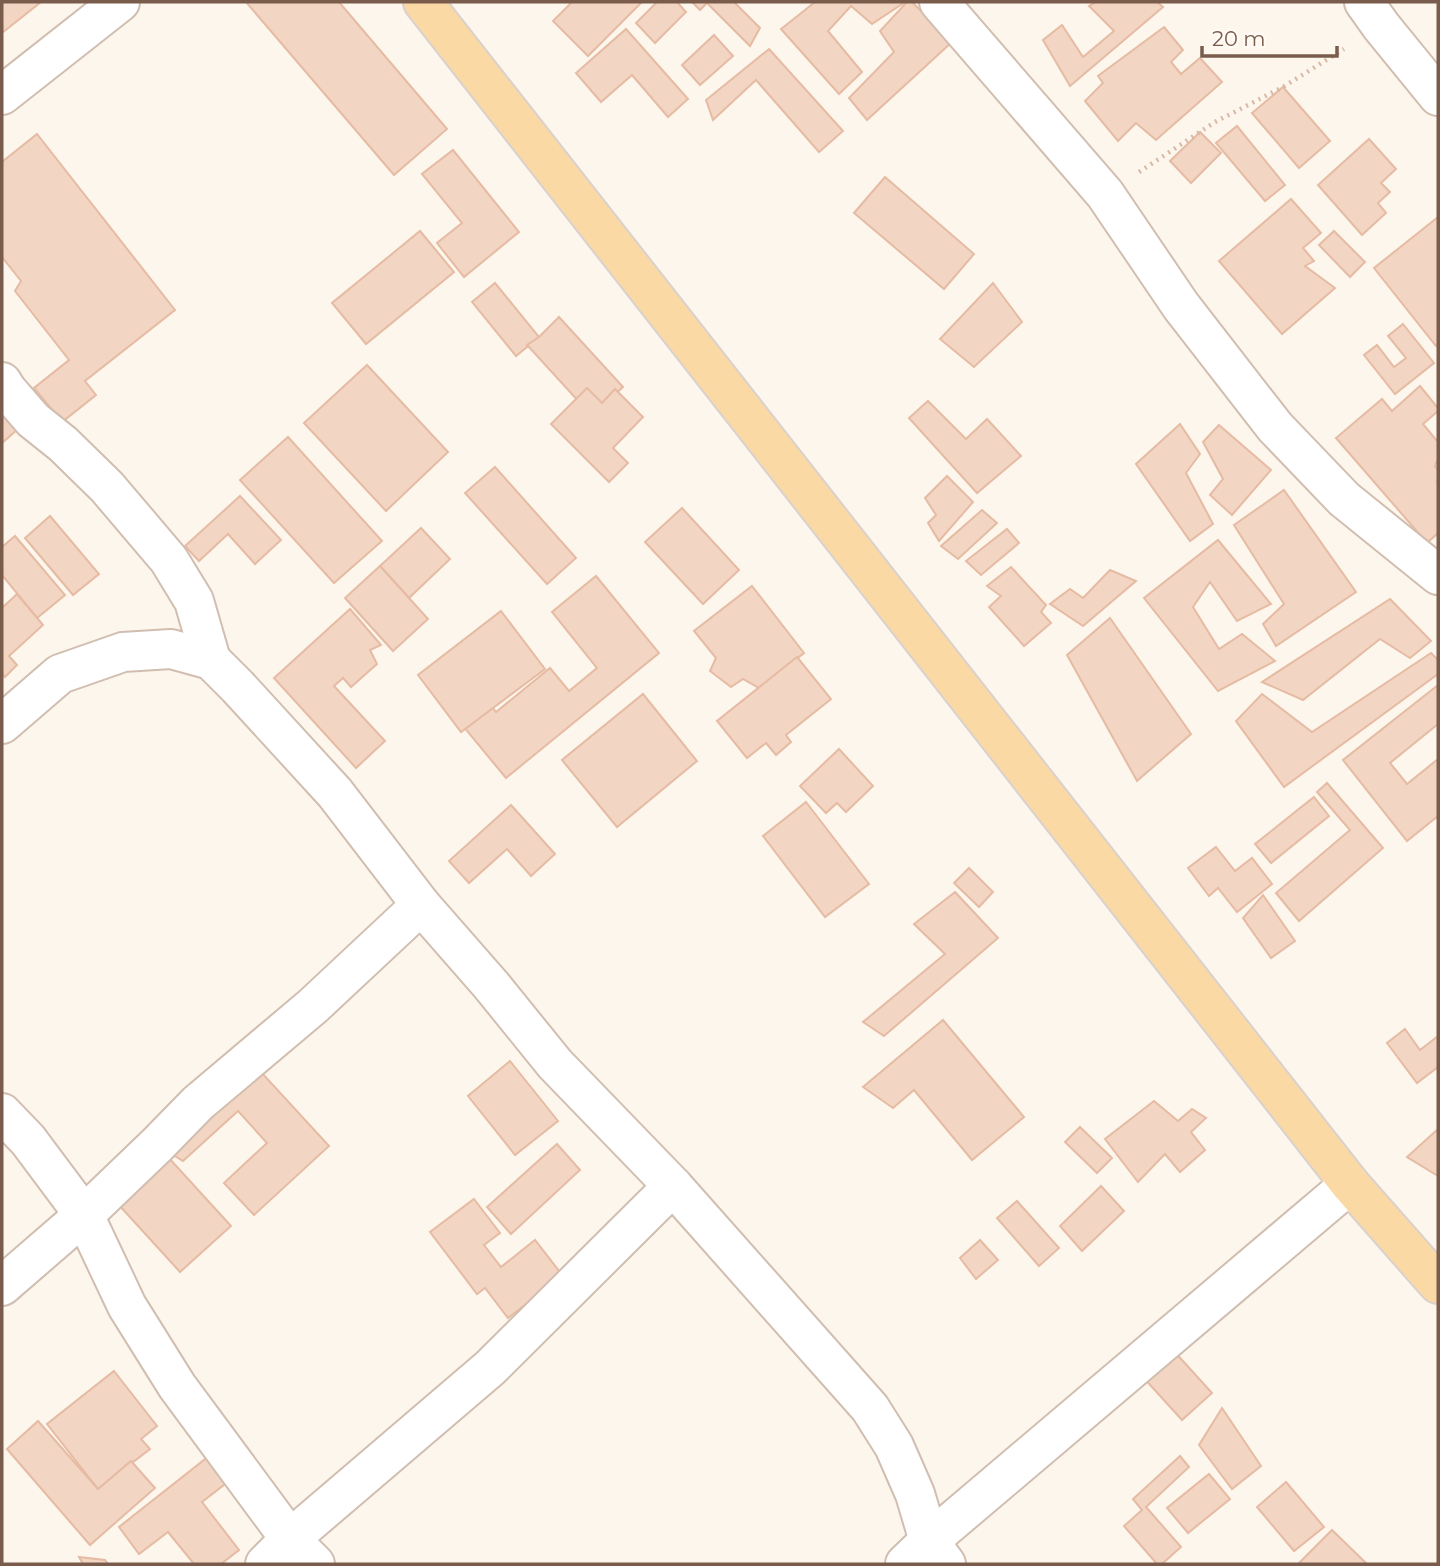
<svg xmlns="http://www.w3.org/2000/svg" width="1440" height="1566" font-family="Montserrat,sans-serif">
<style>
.building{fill:#f3d5c3;stroke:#e6bba3;stroke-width:2}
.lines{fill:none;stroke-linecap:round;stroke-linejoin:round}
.minor-casing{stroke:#d1beb0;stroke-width:42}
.major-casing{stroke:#dad1cd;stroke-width:42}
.path{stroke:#d9b8a5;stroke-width:4.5;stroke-dasharray:2 5;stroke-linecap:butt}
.minor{stroke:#fff;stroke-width:38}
.major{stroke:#fbd9a5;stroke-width:38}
</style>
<rect width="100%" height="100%" fill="#fdf6ec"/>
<g class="building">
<polygon points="2,2 41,2 2,33"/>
<polygon points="246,2 339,2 447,129 394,175"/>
<polygon points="572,2 642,2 588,56 553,21"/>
<polygon points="657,2 677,2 686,12 655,43 636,23"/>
<polygon points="692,2 734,2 760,28 750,46 707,3 700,10"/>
<polygon points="815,2 905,2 872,24 851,6 828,31 862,72 839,94 781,29"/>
<polygon points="907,2 912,2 952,42 867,120 849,98 894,52 880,31"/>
<polygon points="1096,2 1157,2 1163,7 1070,86 1043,40 1062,25 1083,57 1114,31 1089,6"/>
<polygon points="1164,27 1183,50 1171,62 1181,74 1200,58 1222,82 1156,140 1136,123 1118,141 1085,101 1103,83 1098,76"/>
<polygon points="626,29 688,99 668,117 632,75 601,102 576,73"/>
<polygon points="714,35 733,56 700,85 682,65"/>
<polygon points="769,49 843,131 819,152 756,80 713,120 706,100"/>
<polygon points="1283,87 1330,141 1299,168 1252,113"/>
<polygon points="1237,126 1285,185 1265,201 1216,143"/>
<polygon points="1200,132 1221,153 1191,183 1170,161"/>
<polygon points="37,134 175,310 85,381 96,395 62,422 34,388 69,360 15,291 21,281 2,257 2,162"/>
<polygon points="1369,139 1396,169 1381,183 1390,192 1378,203 1386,213 1362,235 1318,185"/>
<polygon points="453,150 519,232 464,277 437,243 462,223 422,174"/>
<polygon points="885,177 974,254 944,289 854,213"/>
<polygon points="1291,199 1321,233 1303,248 1314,261 1305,266 1335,288 1282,334 1219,261"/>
<polygon points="1438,217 1438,344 1436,346 1374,268"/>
<polygon points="420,231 454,272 366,344 332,303"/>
<polygon points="1334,231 1365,262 1350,277 1319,245"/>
<polygon points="495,283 539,337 516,356 472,302"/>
<polygon points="993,283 1022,322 974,367 940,339"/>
<polygon points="559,317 623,387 592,416 527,345 539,337"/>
<polygon points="1403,324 1434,363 1395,394 1364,355 1377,345 1394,367 1406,358 1388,336"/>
<polygon points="367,365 448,452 386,511 304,423"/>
<polygon points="1420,386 1438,408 1438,411 1423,424 1438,442 1438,458 1435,466 1438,470 1438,481 1437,482 1438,484 1438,533 1427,543 1336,438 1382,399 1392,411"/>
<polygon points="587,388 602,403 615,389 643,417 613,448 628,463 609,482 551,424"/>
<polygon points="2,396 25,423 2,443"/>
<polygon points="928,401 966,439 987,419 1021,456 977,493 909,418"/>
<polygon points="1180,424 1200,454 1186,473 1213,524 1190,541 1136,464"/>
<polygon points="1219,425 1271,470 1232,515 1210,495 1223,479 1203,442"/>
<polygon points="288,437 382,541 334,583 240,480"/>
<polygon points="495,467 576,558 547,584 465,493"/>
<polygon points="947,476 973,502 939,541 928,523 936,515 925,498"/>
<polygon points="1284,490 1356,592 1276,646 1263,624 1284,604 1234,525"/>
<polygon points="240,496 281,540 255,564 228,534 199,561 185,546"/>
<polygon points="682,508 739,570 703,604 645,542"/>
<polygon points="982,510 997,523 958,559 941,546"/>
<polygon points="50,516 99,574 73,595 25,538"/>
<polygon points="421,528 450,559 409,598 380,566"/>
<polygon points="1007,529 1019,543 981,575 966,561"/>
<polygon points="15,536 65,595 37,618 2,575 2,547"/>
<polygon points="1218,540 1271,604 1237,621 1210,582 1193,607 1219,649 1242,634 1275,661 1218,691 1144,598"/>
<polygon points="380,566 428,619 393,651 345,598"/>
<polygon points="1011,567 1046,605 1041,612 1051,623 1024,646 989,607 1001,596 987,586"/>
<polygon points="1110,570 1136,581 1083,626 1050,604 1070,589 1083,598"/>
<polygon points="596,576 659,653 506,778 458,720 485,698 496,712 550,668 569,691 597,668 552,612"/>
<polygon points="752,586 804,653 759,688 743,679 731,687 710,671 716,658 694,631"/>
<polygon points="17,594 43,625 9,656 17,665 5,677 2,674 2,608"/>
<polygon points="1390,599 1431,641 1410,658 1380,639 1303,700 1262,682"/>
<polygon points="350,609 381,645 370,650 377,664 351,687 343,678 334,686 385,741 356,768 274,678"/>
<polygon points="501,611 545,669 461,732 418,675"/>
<polygon points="1110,618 1191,734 1137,781 1067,655"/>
<polygon points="1431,653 1438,660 1438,674 1284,787 1236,721 1262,694 1312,732"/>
<polygon points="797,657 831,699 786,735 791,742 776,755 766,743 747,758 717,721"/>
<polygon points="1438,685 1438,724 1390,763 1407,784 1438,759 1438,816 1407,841 1343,760"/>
<polygon points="643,694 697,761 617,827 562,760"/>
<polygon points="839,749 873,786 846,812 837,803 826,813 800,786"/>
<polygon points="1327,783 1383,848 1299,921 1276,893 1350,830 1317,792"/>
<polygon points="1314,797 1329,816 1271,863 1255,844"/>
<polygon points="806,802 869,884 825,917 763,836"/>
<polygon points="511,805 555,854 531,876 507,849 469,883 449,861"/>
<polygon points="1216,847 1235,871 1252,858 1272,884 1237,912 1218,888 1209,896 1188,868"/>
<polygon points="969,868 993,892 979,907 954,883"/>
<polygon points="955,892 998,938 884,1036 863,1022 945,954 914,924"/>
<polygon points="1263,895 1295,941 1271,958 1243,918"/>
<polygon points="943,1020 1024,1117 972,1160 914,1090 893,1108 863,1087"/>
<polygon points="1405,1029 1420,1050 1438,1036 1438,1067 1417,1083 1387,1043"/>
<polygon points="250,1060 329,1146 254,1215 224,1183 267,1143 238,1111 183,1161 157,1145"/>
<polygon points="510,1061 558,1121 515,1155 468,1096"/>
<polygon points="1154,1101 1178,1121 1192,1109 1206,1118 1191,1132 1205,1150 1180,1172 1165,1154 1138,1182 1105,1139"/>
<polygon points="1080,1127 1112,1158 1097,1173 1065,1142"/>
<polygon points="1438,1129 1438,1176 1407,1157"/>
<polygon points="557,1144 580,1170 511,1234 487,1207"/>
<polygon points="157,1145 231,1226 180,1272 107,1192"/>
<polygon points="1101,1186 1124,1211 1082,1251 1060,1226"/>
<polygon points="474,1199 500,1233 484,1245 501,1267 535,1240 563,1276 508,1318 485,1288 477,1294 430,1232"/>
<polygon points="1017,1201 1059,1248 1039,1266 997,1218"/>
<polygon points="980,1240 998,1260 976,1279 960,1258"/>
<polygon points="1172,1349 1212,1393 1182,1420 1142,1376"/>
<polygon points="114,1371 157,1426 141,1439 150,1449 98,1489 47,1424"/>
<polygon points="1222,1408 1261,1466 1232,1489 1199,1445"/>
<polygon points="38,1421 98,1489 131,1461 155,1488 90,1545 7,1449"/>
<polygon points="209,1456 229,1481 202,1502 239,1550 221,1564 194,1564 168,1532 139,1554 119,1527"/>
<polygon points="1180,1456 1189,1467 1146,1507 1181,1547 1162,1564 1157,1564 1124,1526 1142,1510 1133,1499"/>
<polygon points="1209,1474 1230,1499 1188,1533 1167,1508"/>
<polygon points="1286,1482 1324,1527 1294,1551 1257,1507"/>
<polygon points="1332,1530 1367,1564 1298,1564"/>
<polygon points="79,1557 105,1560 108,1564 83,1564"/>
</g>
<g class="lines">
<defs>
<g id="minor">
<polyline points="939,2 1105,194 1181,306 1275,427 1344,499 1438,575"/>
<polyline points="1364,2 1381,26 1438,96"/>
<polyline points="2,95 120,2"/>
<polyline points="2,382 7,390 33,420 63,444 107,487 169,560 194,601 211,660"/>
<polyline points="2,724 60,674 123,652 171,649 211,660 238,687 335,793 421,905 491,985 555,1064 673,1186 870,1408 894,1446 915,1494 929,1541 946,1564"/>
<polyline points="2,1113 28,1140 84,1215 127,1306 177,1386 290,1539 315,1564"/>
<polyline points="2,1286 84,1215 157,1145 198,1103 313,1006 421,905"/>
<polyline points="265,1564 290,1539 490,1368 673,1186"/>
<polyline points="905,1564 929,1541 1350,1184"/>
</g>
<polyline id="major" points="423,2 1350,1184 1438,1284"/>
</defs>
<use href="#minor" class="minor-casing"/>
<use href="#major" class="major-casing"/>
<polyline class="path" points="1139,172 1215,122 1283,87 1344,49"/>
<use href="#minor" class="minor"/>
<use href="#major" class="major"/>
</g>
<rect width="1440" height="1566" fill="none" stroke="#7a5c4d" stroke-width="7"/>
<path d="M1202 46v10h135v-10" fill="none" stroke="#7a5c4d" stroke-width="3.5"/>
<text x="1212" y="46" font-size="21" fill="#7a5c4d" stroke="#fffaf3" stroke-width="5" paint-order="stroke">20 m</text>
</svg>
